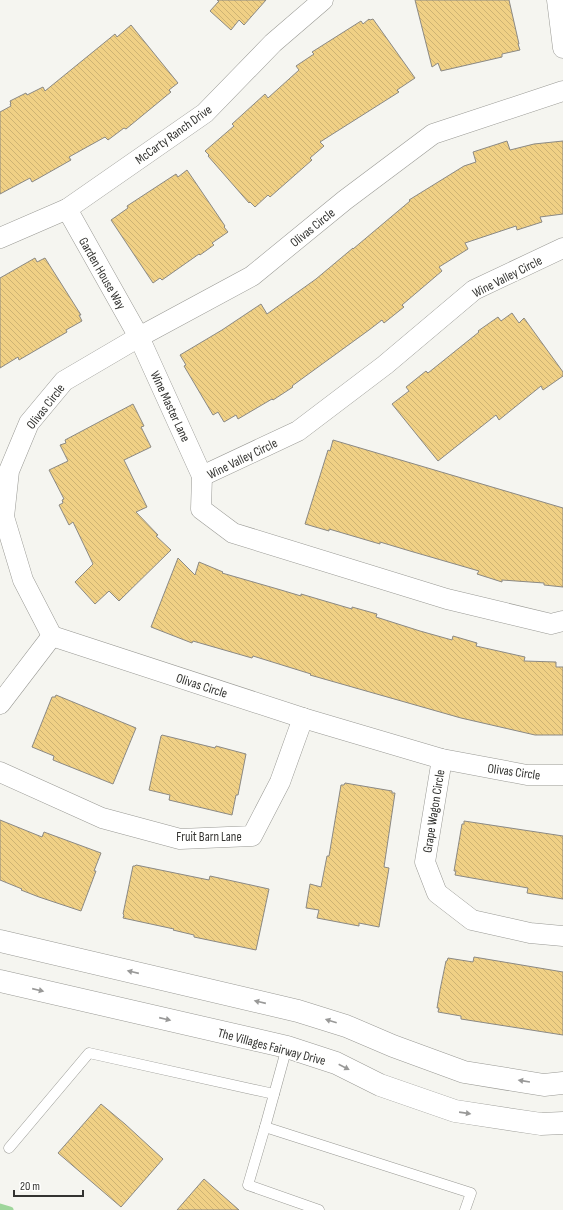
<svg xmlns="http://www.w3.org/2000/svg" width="563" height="1210" font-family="'Sofia Sans Condensed',sans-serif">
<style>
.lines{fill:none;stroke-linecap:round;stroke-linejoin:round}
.stream{stroke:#9ed69b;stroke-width:7}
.building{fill:url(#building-back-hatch);stroke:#8b8984}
.service-casing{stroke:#999994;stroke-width:11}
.minor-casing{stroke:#999994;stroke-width:21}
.tertiary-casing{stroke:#999994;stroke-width:23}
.service{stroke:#fff;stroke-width:10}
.minor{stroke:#fff;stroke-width:20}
.tertiary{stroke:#fff;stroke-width:22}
.oneway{fill:#999998}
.labels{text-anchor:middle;stroke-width:3;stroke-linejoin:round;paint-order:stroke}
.street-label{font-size:13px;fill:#333331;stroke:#fffffe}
</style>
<defs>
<pattern id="building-back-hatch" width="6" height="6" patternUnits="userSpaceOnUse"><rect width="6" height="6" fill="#f0d085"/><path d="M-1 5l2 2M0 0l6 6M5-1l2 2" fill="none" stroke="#ceb373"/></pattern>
</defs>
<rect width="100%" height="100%" fill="#f5f5f0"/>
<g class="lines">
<polyline class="stream" points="0,1207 10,1210"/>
</g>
<g class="building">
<polygon points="217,0 266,0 244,25 239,20 231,30 210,11 219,1"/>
<polygon points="415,0 509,0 519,44 518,44 520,50 502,54 502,57 441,71 438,63 432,67"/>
<polygon points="369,19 370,20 373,19 415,78 397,90 399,92 320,142 324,146 310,158 312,160 270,197 268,195 255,207 250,202 249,203 208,156 209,155 205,151 234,126 232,124 265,94 268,98 299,70 296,66 314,54 312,52 361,21 363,24"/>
<polygon points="131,25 178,83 169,90 171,92 126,129 124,128 108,140 105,137 69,157 71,160 32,182 30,178 0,194 0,112 11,106 10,104 11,104 10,101 26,93 27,95 43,87 45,91 115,34 117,37"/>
<polygon points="507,141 510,150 534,144 563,141 563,214 540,217 542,222 517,230 516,226 465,243 468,249 439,267 442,271 402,305 404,307 384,323 382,320 369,330 292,386 293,387 273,400 272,399 238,419 236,415 224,422 218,412 213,415 184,366 186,365 180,355 222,330 261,304 267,314 316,279 353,248 353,249 410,201 409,200 464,166 476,162 473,152"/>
<polygon points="187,170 225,226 224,227 228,232 212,243 214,245 200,255 199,254 162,280 160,278 153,283 111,220 128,208 127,206 176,174 178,177"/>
<polygon points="35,258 37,262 45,258 81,315 79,315 82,321 66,330 67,332 19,360 18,357 0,368 0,278"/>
<polygon points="512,313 519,323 524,318 563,372 563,376 543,390 541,386 499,420 496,415 438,461 392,404 409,391 406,387 426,371 428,373 479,332 478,331 498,317 501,321"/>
<polygon points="133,404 144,426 141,427 151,447 124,460 147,507 136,512 158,535 156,536 171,550 119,601 109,591 95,604 75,582 93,564 73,522 69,525 59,505 63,503 62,500 64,499 49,470 68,461 60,445 66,443 65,440"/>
<polygon points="333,440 563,508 563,587 544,585 544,583 502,580 502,582 477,574 479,571 410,551 380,542 380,544 329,529 329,531 305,524 328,450 330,451"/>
<polygon points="178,558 195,575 199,562 223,572 222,573 281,590 301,596 301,594 352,609 352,607 377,614 376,617 420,631 452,640 453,636 477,643 476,646 525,657 524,661 556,662 556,667 563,667 563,735 535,735 461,718 310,675 311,674 253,656 252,658 193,641 192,643 151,627"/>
<polygon points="56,695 136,728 113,784 53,760 54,756 32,747 52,697 55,697"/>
<polygon points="162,735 215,748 216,746 246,754 238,795 236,795 232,815 169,800 170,795 149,790 161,736"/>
<polygon points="345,783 392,791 392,793 395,793 384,867 389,868 379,927 359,923 359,926 317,918 319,910 306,908 310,884 321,887 327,856 329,856 341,785 344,785"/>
<polygon points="0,820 42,837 44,832 101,853 94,871 96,871 81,911 39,897 21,890 22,889 0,880"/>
<polygon points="464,821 563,836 563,899 527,893 528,888 455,875 456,871 454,871 462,824 464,824"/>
<polygon points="136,865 209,880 210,876 269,889 256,950 194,937 194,935 173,930 174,929 123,918 124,915 123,914 133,866 135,866"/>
<polygon points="474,957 563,972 563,1035 461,1019 461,1016 438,1012 439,1008 437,1008 440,990 446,961 447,961 448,958 473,962"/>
<polygon points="101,1104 125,1124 163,1159 121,1207 58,1153"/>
<polygon points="204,1179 239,1210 177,1210"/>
</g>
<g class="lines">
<defs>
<g id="service">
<polyline points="287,1047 265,1127 471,1193 465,1210"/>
<polyline points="265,1127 248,1185 319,1210"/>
<polyline points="9,1148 89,1053 274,1094"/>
</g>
<g id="minor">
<polyline points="557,0 563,48"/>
<polyline points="563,91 433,134 345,200 252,276 139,337 64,381 29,423 9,471 4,517 23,580 52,636 303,718 442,759 527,775 563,775"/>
<polyline points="67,209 139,337 202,476 201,509 233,533 447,599 551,624 563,621"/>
<polyline points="0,238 67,209 205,113 273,43 323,0"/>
<polyline points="202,476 298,431 385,365 474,290 563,248"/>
<polyline points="0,704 52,636"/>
<polyline points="442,759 425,862 437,893 472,920 530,933 563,936"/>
<polyline points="0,772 102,818 180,839 252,836 280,782 303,718"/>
</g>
<g id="tertiary">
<polyline points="0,941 298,1011 346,1026 393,1046 464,1072 544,1085 563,1083"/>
<polyline points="0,981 287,1047 336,1063 380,1085 455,1111 541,1124 563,1123"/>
</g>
</defs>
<use href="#service" class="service-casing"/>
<use href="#minor" class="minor-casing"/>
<use href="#tertiary" class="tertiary-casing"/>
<use href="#service" class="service"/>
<use href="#minor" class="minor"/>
<use href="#tertiary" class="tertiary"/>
</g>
<defs><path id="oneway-solid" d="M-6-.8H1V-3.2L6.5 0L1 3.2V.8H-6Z"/></defs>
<g class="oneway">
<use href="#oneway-solid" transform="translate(133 972) rotate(-167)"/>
<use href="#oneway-solid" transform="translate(38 990) rotate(13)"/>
<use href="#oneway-solid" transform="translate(260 1002) rotate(-167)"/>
<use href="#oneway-solid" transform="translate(165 1019) rotate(13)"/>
<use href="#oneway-solid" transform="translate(331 1021) rotate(-162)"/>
<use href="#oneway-solid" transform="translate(344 1067) rotate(27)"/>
<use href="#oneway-solid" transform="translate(524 1081) rotate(-171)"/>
<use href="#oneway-solid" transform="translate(465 1113) rotate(8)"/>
</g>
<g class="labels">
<g class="street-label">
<text transform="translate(173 134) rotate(-36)" y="5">McCarty Ranch Drive</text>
<text transform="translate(312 227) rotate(-39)" y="5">Olivas Circle</text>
<text transform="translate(103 273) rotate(60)" y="5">Garden House Way</text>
<text transform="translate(507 276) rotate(-27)" y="5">Wine Valley Circle</text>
<text transform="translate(45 406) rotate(-52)" y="5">Olivas Circle</text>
<text transform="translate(171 406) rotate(65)" y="5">Wine Master Lane</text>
<text transform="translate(242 458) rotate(-26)" y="5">Wine Valley Circle</text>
<text transform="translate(202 685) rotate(18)" y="5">Olivas Circle</text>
<text transform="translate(514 771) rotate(8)" y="5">Olivas Circle</text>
<text transform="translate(433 811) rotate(-81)" y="5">Grape Wagon Circle</text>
<text x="209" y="841">Fruit Barn Lane</text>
<text transform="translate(272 1046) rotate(15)" y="5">The Villages Fairway Drive</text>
</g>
</g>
<path d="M14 1190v6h69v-6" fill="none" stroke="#333331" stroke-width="2"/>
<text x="20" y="1190" font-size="12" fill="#333331" stroke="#fffffe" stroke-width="3" paint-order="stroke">20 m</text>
</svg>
